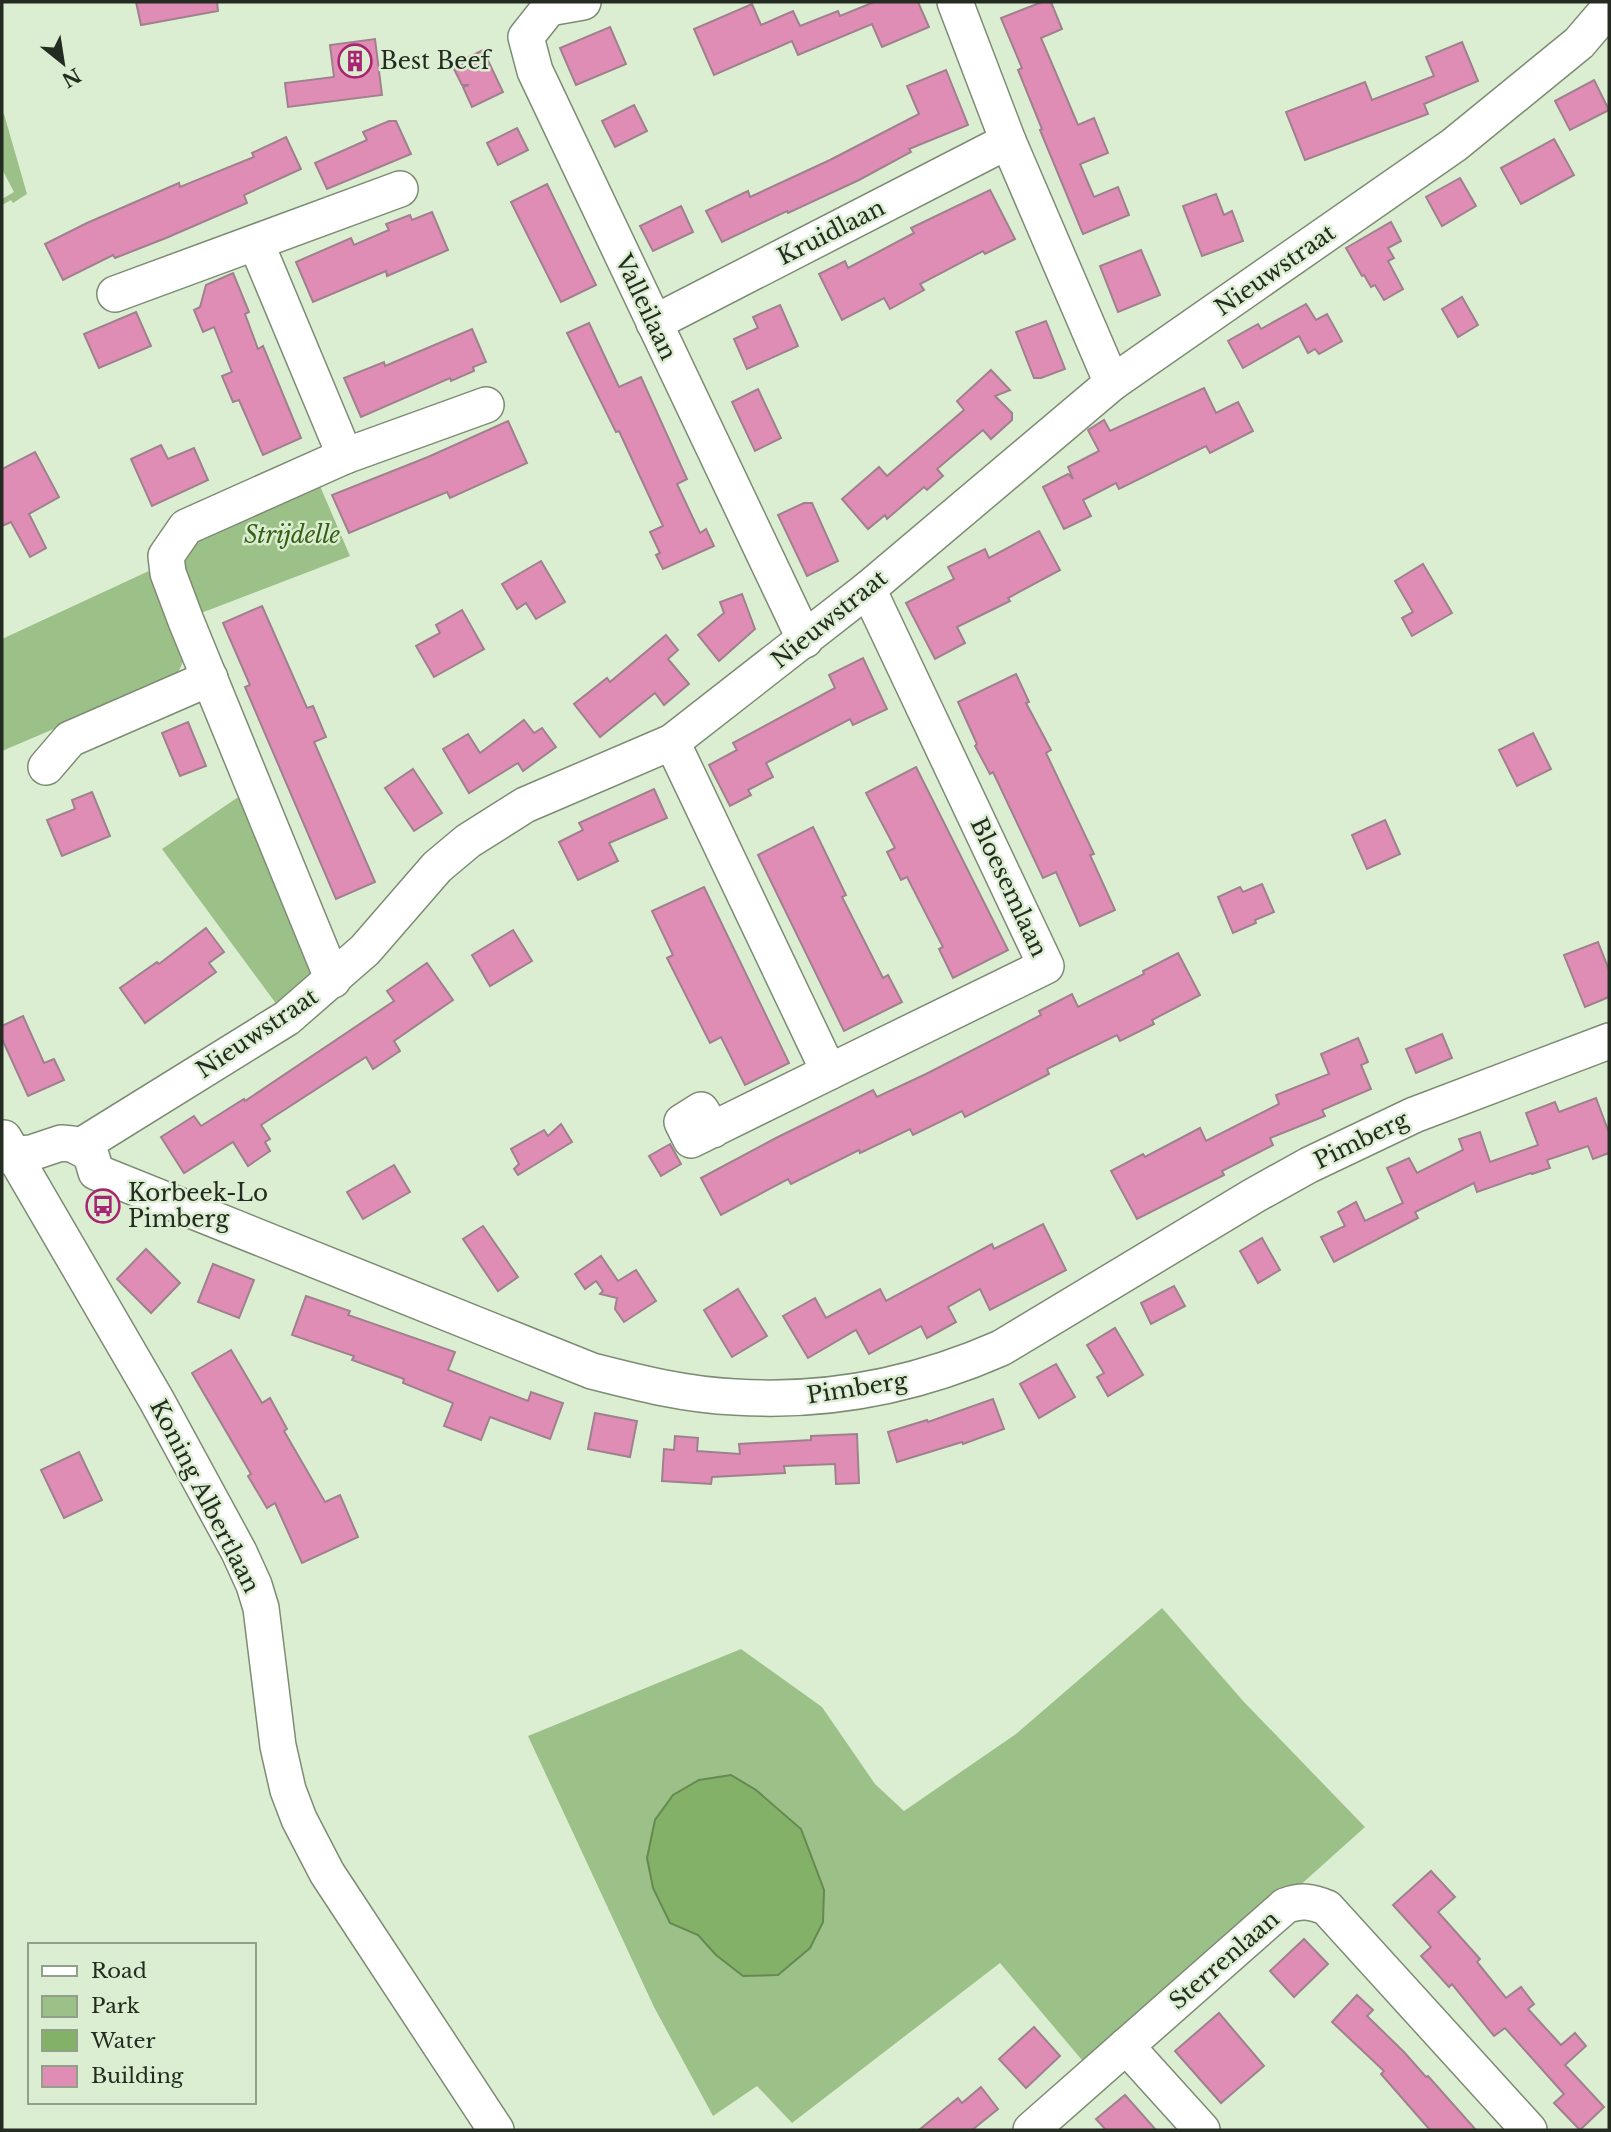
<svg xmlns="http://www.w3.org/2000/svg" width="1611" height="2132" font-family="'Libre Baskerville',serif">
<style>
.green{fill:#9cc188}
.water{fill:#83b168;stroke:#668952;stroke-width:2}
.building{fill:#e08db5;stroke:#9f818e;stroke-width:2}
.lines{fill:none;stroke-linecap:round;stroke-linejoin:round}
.minor-casing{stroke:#7c8c73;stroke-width:38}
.minor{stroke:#fff;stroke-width:35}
.labels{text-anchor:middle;stroke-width:5;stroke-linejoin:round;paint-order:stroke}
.poi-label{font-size:23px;fill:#242b20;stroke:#dceed2;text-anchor:start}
.street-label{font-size:23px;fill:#242b20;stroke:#dceed2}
.park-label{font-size:23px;font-style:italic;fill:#356014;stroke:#dceed2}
</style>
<rect width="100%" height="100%" fill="#dceed2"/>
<g class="green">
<polygon points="4,114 27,194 13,203 11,200 2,205 2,199 14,192 2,169 2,115"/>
<polygon points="317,479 350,556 201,613 180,563 194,534"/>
<polygon points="151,570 183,655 182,664 176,677 2,751 2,639"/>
<polygon points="244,793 317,972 280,1009 162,849"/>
<polygon points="1162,1608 1244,1702 1365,1827 1092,2072 1000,1963 792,2123 757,2086 713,2116 654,2007 528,1736 741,1649 822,1707 875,1784 904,1811 1016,1734"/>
</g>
<polygon class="water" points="731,1775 756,1790 801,1829 824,1890 823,1922 810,1948 778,1975 743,1976 716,1955 698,1935 670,1923 653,1888 647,1858 655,1820 673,1795 699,1780"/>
<g class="building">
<polygon points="136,2 217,2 218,11 141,25"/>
<polygon points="874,2 918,2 929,27 882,47 872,24 798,55 792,41 714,75 694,29 752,4 761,25 793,11 800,26 838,11 840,16"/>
<polygon points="1042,2 1051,2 1062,29 1041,38 1078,125 1094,118 1108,153 1080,164 1094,197 1118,187 1129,215 1083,234 1040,130 1042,129 1018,70 1022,68 1001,18"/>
<polygon points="610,27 626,64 576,85 560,48"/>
<polygon points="375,39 382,95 288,107 285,83 334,77 330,45"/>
<polygon points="1462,42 1478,81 1424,104 1428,114 1305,160 1286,112 1365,82 1372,100 1434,76 1426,57"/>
<polygon points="483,50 503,92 472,107 463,87 469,85 462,85 452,65"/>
<polygon points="946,70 968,125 909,149 911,152 859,180 788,213 787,211 722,242 706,211 748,191 750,197 830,160 919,114 907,86"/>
<polygon points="1594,80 1609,110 1570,130 1555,101"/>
<polygon points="634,105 647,131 615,147 602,121"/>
<polygon points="389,121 396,121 411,154 327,189 315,163 367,140 363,132"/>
<polygon points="517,128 528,150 498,165 487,143"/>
<polygon points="286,137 301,169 244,195 247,203 166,238 115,258 113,255 63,280 45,244 87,223 179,183 180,187 254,157 252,153"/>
<polygon points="1554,139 1574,175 1521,204 1501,168"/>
<polygon points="1460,178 1476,206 1442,226 1426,197"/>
<polygon points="547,184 596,285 561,302 511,202"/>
<polygon points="990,190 1015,239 985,254 983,251 920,284 924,290 890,309 884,298 842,320 819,274 845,261 848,268 914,233 911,228"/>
<polygon points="1216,194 1224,215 1232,211 1243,241 1202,256 1183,206"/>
<polygon points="681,206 693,232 653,251 640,226"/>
<polygon points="432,212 448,250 387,276 386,271 313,302 296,262 351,238 354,245 389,230 386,224 410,215 412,220"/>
<polygon points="1391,222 1401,241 1388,248 1394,258 1388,261 1403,289 1384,300 1375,285 1371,287 1364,275 1362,276 1346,248"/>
<polygon points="1141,250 1160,295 1118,312 1100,266"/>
<polygon points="233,273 249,312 245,314 258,349 263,346 301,438 263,455 239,400 233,402 222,376 232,372 214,327 203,332 194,310 200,307 206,285"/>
<polygon points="1462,297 1478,325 1458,337 1442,309"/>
<polygon points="1306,304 1316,320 1327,314 1342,341 1319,354 1315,349 1308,353 1299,336 1243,368 1228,341 1258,324 1261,329"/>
<polygon points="780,305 798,346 747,369 734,339 758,328 753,317"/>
<polygon points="136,312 151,346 99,368 84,334"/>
<polygon points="1046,321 1065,369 1041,378 1034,378 1016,332"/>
<polygon points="589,323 619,387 641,377 687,479 677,484 700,533 706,529 714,546 663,569 656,555 660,553 650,532 663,526 619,431 616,432 567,333"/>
<polygon points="472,329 486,362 473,367 474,371 451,381 450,378 361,417 344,378 384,362 385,366"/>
<polygon points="991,370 1010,390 995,396 1012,413 1012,420 991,439 983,430 937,469 943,476 927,490 924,487 887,519 885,515 868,529 842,499 879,467 887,476 964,410 957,401"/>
<polygon points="1204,388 1216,413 1238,402 1253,431 1210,453 1206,446 1119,489 1116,483 1083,500 1091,516 1064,529 1043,487 1068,474 1073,479 1068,467 1099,451 1088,430 1104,420 1110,431"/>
<polygon points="758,389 781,438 755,451 732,402"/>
<polygon points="508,421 527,463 450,498 447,492 349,533 332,495 428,457"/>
<polygon points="161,445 168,459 194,448 208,480 152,506 131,459"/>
<polygon points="35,452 59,497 29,514 46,548 30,557 11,522 2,526 2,469"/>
<polygon points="804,503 812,503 838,561 807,576 778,515"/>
<polygon points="1039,531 1060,570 1008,598 1010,601 957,627 965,643 935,659 906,603 954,579 948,567 985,549 989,558"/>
<polygon points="541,561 565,602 536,619 526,603 517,609 502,584"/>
<polygon points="1423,564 1452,613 1412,636 1402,618 1413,612 1395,581"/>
<polygon points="742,594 755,629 719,661 698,635 724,613 720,602"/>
<polygon points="262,606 307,708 313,706 326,737 314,742 375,882 336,899 245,687 250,685 223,623"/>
<polygon points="462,610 484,649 434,677 416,646 440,633 436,625"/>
<polygon points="666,635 678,650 668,659 689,684 664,705 655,693 600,737 574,704 607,678 610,682"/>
<polygon points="863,658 887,709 853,725 850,719 766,763 773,777 748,790 751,795 730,806 709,765 737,750 733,743 835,688 829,675"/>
<polygon points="1016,674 1029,702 1026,703 1051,750 1046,753 1094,854 1090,855 1115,910 1080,926 1056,872 1043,878 993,772 990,774 975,746 977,744 958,702"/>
<polygon points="524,720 534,733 542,728 556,747 523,771 518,763 469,793 443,749 468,734 480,753"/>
<polygon points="188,722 206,766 180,776 162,733"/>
<polygon points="1533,733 1551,769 1517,786 1499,750"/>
<polygon points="916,767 1008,950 953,978 939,949 943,947 907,877 901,880 887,852 895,848 866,793"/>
<polygon points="413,769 442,813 414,831 385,788"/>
<polygon points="654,789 667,818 609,843 618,861 578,880 559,842 583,830 579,823"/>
<polygon points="92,792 110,836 62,856 47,820 75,809 72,800"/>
<polygon points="1385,820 1400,854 1367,869 1352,835"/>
<polygon points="813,827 846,895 842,897 883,978 888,975 902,1002 844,1031 758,855"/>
<polygon points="1262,884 1274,912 1255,920 1256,923 1233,933 1218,897 1240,887 1243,892"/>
<polygon points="704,887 789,1063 745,1085 721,1037 710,1043 667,958 673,955 652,911"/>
<polygon points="206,928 224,952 209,963 216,972 145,1023 120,988 157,962 159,964"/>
<polygon points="513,930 532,961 490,986 472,955"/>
<polygon points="1598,942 1609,970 1609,997 1585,1007 1564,955"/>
<polygon points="1178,953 1200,995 1152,1020 1154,1024 1120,1041 1117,1035 1047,1069 1049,1074 965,1117 962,1111 913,1135 910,1129 860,1153 859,1150 791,1184 788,1179 721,1215 701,1178 776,1138 873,1090 877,1097 926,1074 1041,1015 1039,1011 1072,994 1078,1007 1144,974 1143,971"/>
<polygon points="427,963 453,1000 394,1041 400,1051 373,1069 366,1057 261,1125 270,1139 265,1142 270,1151 248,1166 233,1142 184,1173 161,1137 194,1116 201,1126 244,1099 245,1101 394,1001 387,991"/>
<polygon points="23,1016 44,1063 54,1059 64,1080 28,1096 2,1039 2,1026"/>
<polygon points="1442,1034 1452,1058 1416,1073 1406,1049"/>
<polygon points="1358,1038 1368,1062 1361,1065 1371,1089 1322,1110 1325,1116 1270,1138 1273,1145 1222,1171 1224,1175 1137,1219 1111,1171 1143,1154 1145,1157 1200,1128 1206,1141 1279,1104 1276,1095 1329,1074 1321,1054"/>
<polygon points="1596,1098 1609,1133 1609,1153 1593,1159 1588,1146 1547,1160 1550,1168 1532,1174 1531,1173 1477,1192 1474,1183 1415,1212 1418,1218 1334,1262 1321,1237 1345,1226 1338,1212 1356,1202 1365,1221 1403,1203 1387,1168 1409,1158 1417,1173 1463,1150 1459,1139 1480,1132 1490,1162 1538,1145 1526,1113 1555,1102 1559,1112"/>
<polygon points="561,1124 572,1142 518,1175 514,1169 519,1164 511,1149 544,1130 548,1136"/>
<polygon points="670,1144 681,1164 661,1176 649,1156"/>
<polygon points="394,1165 410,1192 363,1219 347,1192"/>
<polygon points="1043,1224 1066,1270 990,1310 980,1289 948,1307 956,1322 927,1338 921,1326 869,1354 856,1330 808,1358 783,1316 815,1298 826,1318 880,1289 886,1301 992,1244 994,1249"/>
<polygon points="483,1226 518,1277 498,1291 463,1239"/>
<polygon points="1262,1238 1280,1270 1258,1283 1240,1251"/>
<polygon points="146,1249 180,1283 151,1313 117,1279"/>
<polygon points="601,1256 618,1281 636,1270 656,1301 624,1322 615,1309 617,1298 600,1294 603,1291 596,1281 585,1289 575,1274"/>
<polygon points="213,1264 254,1280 239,1318 198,1302"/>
<polygon points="1174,1286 1185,1306 1151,1324 1141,1303"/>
<polygon points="738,1289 767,1336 732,1357 704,1310"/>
<polygon points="306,1296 350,1311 348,1315 455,1352 448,1370 528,1401 531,1392 563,1403 550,1439 490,1417 481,1440 444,1426 453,1403 403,1383 404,1379 352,1360 354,1356 292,1335"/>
<polygon points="1115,1328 1143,1375 1108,1396 1097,1377 1104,1373 1087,1345"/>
<polygon points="231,1350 262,1403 270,1398 287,1429 284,1431 325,1502 340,1495 358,1537 302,1563 275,1503 267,1508 248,1476 251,1474 192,1373"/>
<polygon points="1056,1364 1075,1397 1039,1418 1020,1384"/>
<polygon points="993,1399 1004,1429 963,1444 962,1442 897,1462 888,1432 927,1420 928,1422"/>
<polygon points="595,1413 637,1421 630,1457 588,1449"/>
<polygon points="857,1434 859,1483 836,1484 835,1464 784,1466 785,1473 712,1477 711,1484 662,1481 664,1449 674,1450 675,1436 698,1438 697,1451 740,1454 739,1444 811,1440 811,1436"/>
<polygon points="79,1452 102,1500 64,1518 41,1470"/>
<polygon points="1431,1871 1455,1897 1438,1912 1480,1959 1477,1962 1506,1998 1521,1987 1534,2004 1528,2009 1561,2045 1575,2033 1586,2046 1565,2065 1604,2107 1580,2130 1554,2103 1564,2094 1505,2028 1494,2036 1452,1984 1449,1987 1421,1956 1431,1947 1393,1905"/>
<polygon points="1304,1939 1328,1964 1294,1997 1270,1971"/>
<polygon points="1357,1995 1373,2010 1367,2016 1404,2052 1426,2077 1428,2076 1476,2130 1430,2130 1381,2074 1384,2071 1332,2022"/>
<polygon points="1219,2013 1264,2066 1221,2103 1175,2051"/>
<polygon points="1034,2027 1060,2056 1026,2088 999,2059"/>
<polygon points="981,2087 998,2109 972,2130 919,2130 958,2098 962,2103"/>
<polygon points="1125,2095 1156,2130 1106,2130 1096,2119"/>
</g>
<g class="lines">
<defs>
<g id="minor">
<polyline points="583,2 549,8 526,37 535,71 805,640"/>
<polyline points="955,2 1008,141 1112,383"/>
<polyline points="256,243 345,456"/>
<polyline points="115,294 400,189"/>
<polyline points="654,323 1008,141"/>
<polyline points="672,742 829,1072 1046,966 868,589"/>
<polyline points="46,767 70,739 210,678"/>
<polyline points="333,980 186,621 168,573 166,556 186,527 345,456 486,405"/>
<polyline points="713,1130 701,1110 682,1122 691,1140 829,1072"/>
<polyline points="4,1138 157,1401 239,1552 254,1585 261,1608 278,1746 288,1790 299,1819 327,1873 496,2130"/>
<polyline points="79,1147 287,1018 365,950 437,867 468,841 525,805 672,742 868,589 1112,383 1454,145 1579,43 1609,8"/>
<path d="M2,1156L31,1153L61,1143L72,1144L86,1151L92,1158L96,1172L592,1371C639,1383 686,1395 735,1397C827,1403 917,1385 1001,1348L1255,1195L1309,1165L1414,1115L1609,1041"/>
<polyline points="1126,2046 1202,2130"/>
<path d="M1031,2130L1285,1906C1301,1900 1311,1901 1327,1908L1529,2130"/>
</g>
</defs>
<use href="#minor" class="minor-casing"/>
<use href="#minor" class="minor"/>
</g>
<defs>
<symbol id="building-ring" viewBox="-11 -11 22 22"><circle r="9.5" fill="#dceed2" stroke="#a82572" stroke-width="1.5"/><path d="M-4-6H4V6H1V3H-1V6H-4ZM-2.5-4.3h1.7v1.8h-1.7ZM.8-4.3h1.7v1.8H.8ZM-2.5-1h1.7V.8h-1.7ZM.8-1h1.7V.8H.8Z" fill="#a82572"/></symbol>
<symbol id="bus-ring" viewBox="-11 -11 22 22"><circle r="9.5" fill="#dceed2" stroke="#a82572" stroke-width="1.5"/><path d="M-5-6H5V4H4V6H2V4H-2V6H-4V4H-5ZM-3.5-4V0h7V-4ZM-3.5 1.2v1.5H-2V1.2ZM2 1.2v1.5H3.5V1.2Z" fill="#a82572"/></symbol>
</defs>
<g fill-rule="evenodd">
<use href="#building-ring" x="336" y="42" width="38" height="38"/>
<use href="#bus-ring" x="84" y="1187" width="38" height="38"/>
</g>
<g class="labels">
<g class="poi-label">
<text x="380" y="69">Best Beef</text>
<text x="128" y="1201">Korbeek-Lo<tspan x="128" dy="26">Pimberg</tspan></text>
</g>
<g class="street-label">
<text transform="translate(831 232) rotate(-27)" y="8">Kruidlaan</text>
<text transform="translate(1275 270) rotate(-35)" y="8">Nieuwstraat</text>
<text transform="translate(646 307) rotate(65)" y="8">Valleilaan</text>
<text transform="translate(829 619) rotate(-39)" y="8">Nieuwstraat</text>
<text transform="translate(1009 887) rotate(65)" y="8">Bloesemlaan</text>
<text transform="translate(257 1033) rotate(-34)" y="8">Nieuwstraat</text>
<text transform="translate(1361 1140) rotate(-26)" y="8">Pimberg</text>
<text transform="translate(857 1388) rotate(-9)" y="8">Pimberg</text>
<text transform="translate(205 1496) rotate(63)" y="8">Koning Albertlaan</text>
<text transform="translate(1224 1960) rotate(-41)" y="8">Sterrenlaan</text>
</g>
<g class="park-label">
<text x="292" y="543">Strijdelle</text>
</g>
</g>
<rect width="1611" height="2132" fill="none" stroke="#242b20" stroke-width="7"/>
<rect x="28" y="1943" width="228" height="161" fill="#dceed2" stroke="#92a08b" stroke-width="2"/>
<rect x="42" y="1966" width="35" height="10" fill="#ffffff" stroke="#92a08b" stroke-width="2"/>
<text x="91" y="1978" font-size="21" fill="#242b20">Road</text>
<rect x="42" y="1996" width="35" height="21" fill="#9cc188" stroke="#92a08b" stroke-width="2"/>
<text x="91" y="2013" font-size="21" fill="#242b20">Park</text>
<rect x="42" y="2030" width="35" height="21" fill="#83b168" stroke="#92a08b" stroke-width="2"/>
<text x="91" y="2048" font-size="21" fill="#242b20">Water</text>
<rect x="42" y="2066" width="35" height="21" fill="#e08db5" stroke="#92a08b" stroke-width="2"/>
<text x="91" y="2083" font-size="21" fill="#242b20">Building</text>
<g transform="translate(63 63) rotate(150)" stroke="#dceed2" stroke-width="5" paint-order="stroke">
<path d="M0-5L12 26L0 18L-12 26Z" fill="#242b20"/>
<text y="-10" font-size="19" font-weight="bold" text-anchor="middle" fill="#242b20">N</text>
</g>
</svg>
